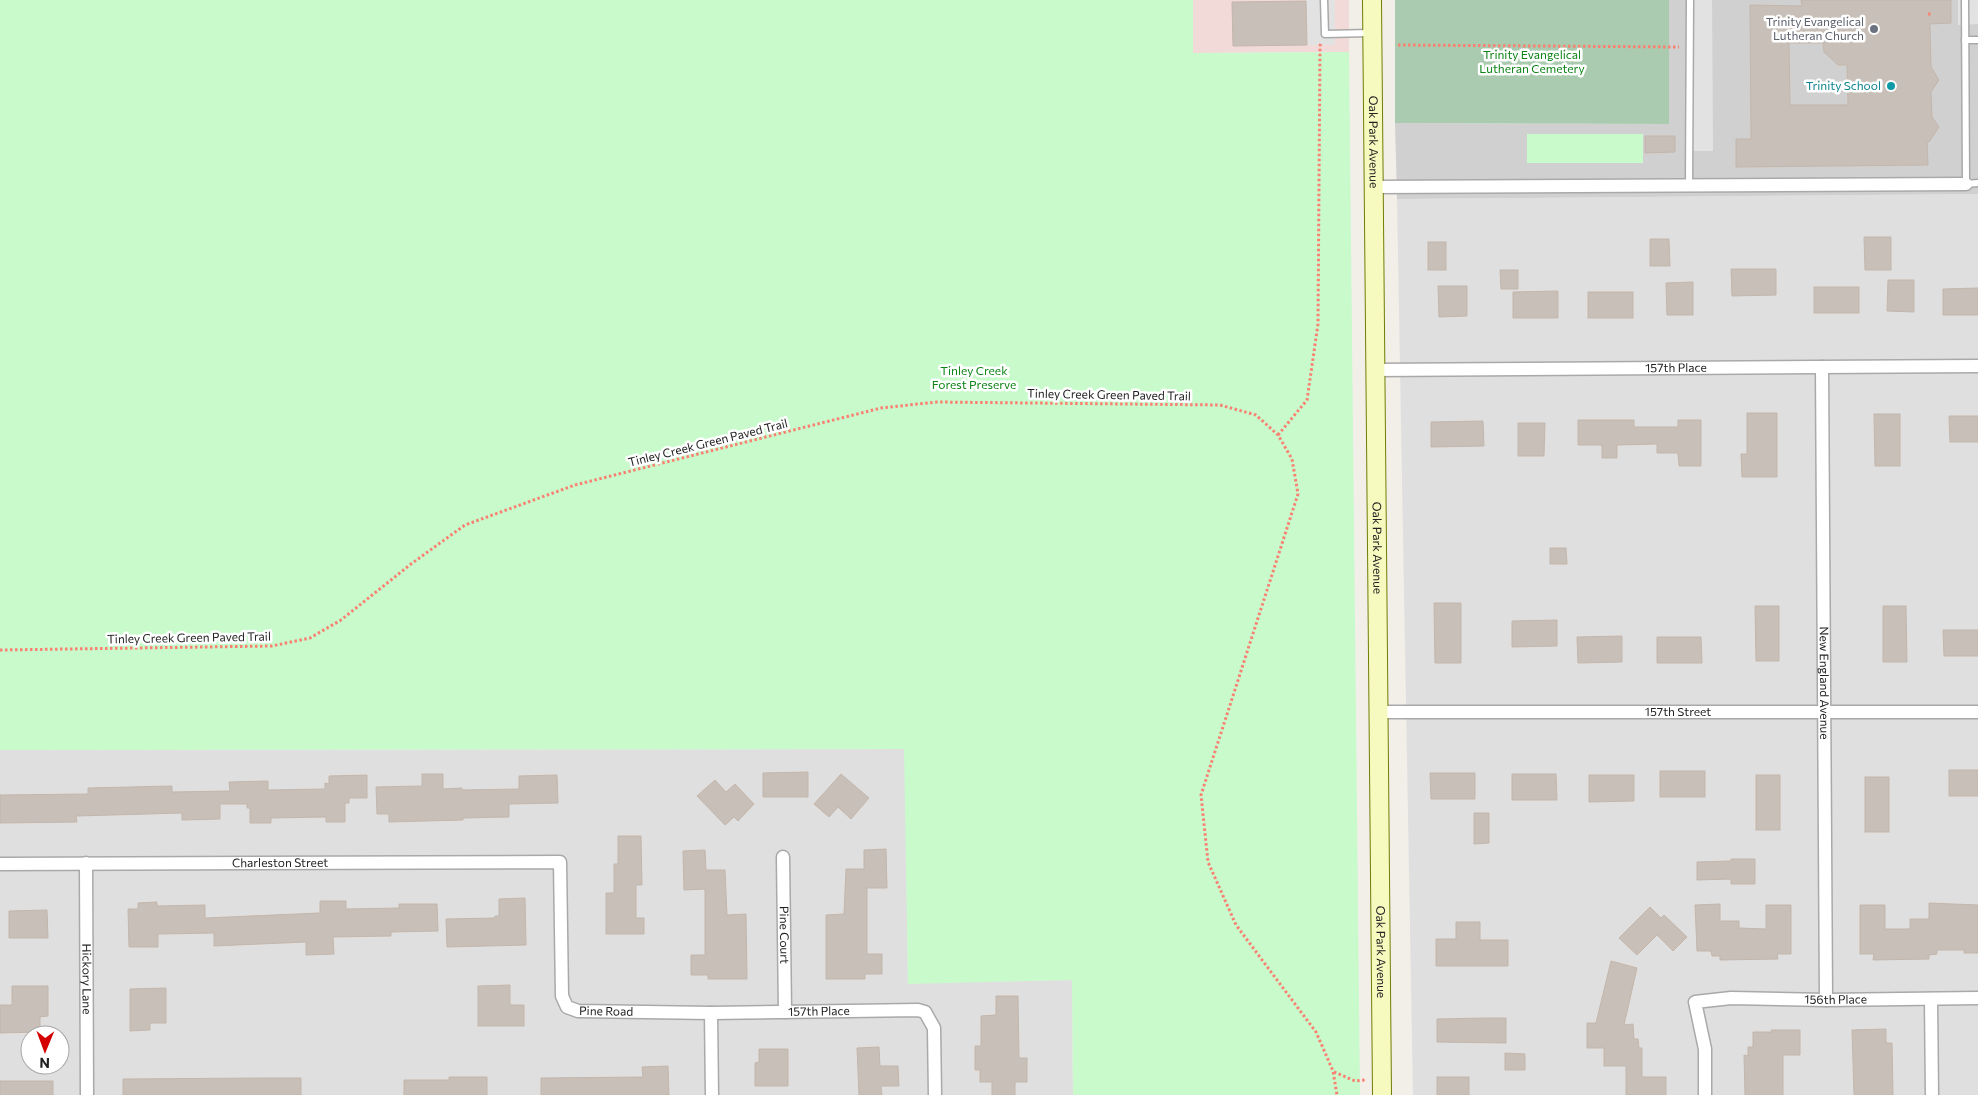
<svg xmlns="http://www.w3.org/2000/svg" width="1978" height="1095" font-family="Commissioner,sans-serif">
<style>
.residential{fill:#e0dfdf;fill-rule:evenodd}
.commercial{fill:#f2dad9}
.religious{fill:#d0d0d0}
.cemetery{fill:#aacbaf}
.park{fill:#c8facc}
.parking{fill:#e2e2e2}
.building{fill:#c7bfb8;stroke:#c4b6ab;fill-rule:evenodd}
.lines{fill:none;stroke-linecap:round;stroke-linejoin:round}
.lane-casing{stroke:#a9a9a9;stroke-width:9}
.street-casing{stroke:#a9a9a9;stroke-width:15}
.secondary-casing{stroke:#707d05;stroke-width:20}
.path{stroke:#fa8072;stroke-width:3;stroke-dasharray:2.5 2.5;stroke-linecap:butt}
.lane{stroke:#fff;stroke-width:6}
.street{stroke:#fff;stroke-width:12}
.secondary{stroke:#f7fabf;stroke-width:18}
.worship-dot{fill:#6b7280;stroke:#fff;stroke-width:2}
.culture-dot{fill:#0f9aa8;stroke:#fff;stroke-width:2}
.labels{text-anchor:middle;stroke-width:5;stroke-linejoin:round;paint-order:stroke}
.worship-label{font-size:12px;fill:#5b616d;stroke:#fff;text-anchor:end}
.park-label{font-size:12px;fill:#0c8416;stroke:#fff}
.culture-label{font-size:12px;fill:#0d838f;stroke:#fff;text-anchor:end}
.street-label{font-size:12px;fill:#222;stroke:#fff}
</style>
<rect width="100%" height="100%" fill="#f2efe9"/>
<g class="residential">
<polygon points="1978,194 1978,1095 1413,1095 1397,199"/>
<path d="M905,749L908,983L1072,980L1073,1095H0V750ZM30,1035H60V1065H30Z"/>
</g>
<polygon class="commercial" points="1193,0 1349,0 1349,52 1192,53"/>
<polygon class="religious" points="1669,0 1978,0 1978,194 1397,199 1395,123 1669,124"/>
<polygon class="cemetery" points="1395,0 1669,0 1669,124 1395,123"/>
<g class="park">
<polygon points="0,0 1193,0 1193,53 1349,52 1360,1095 1073,1095 1072,980 908,984 904,749 0,750"/>
<rect x="1527" y="134" width="116" height="29"/>
</g>
<g class="parking">
<polygon points="1306,0 1335,0 1335,45 1307,45"/>
<polygon points="1690,0 1712,0 1713,151 1689,151"/>
<polygon points="1958,0 1978,0 1978,24 1958,25"/>
</g>
<g class="building">
<path d="M1801,0H1951V23L1930,24L1931,67L1939,80L1931,92L1932,117L1939,127L1929,142H1927L1928,165L1736,167V139H1751L1750,5L1802,6ZM1789,43H1823L1824,52L1838,65H1847L1848,105H1790Z"/>
<polygon points="1306,1 1307,45 1233,46 1232,2"/>
<polygon points="1645,136 1675,136 1675,152 1645,153"/>
<polygon points="1864,237 1891,237 1891,270 1865,270"/>
<polygon points="1650,239 1669,239 1670,266 1650,266"/>
<rect x="1428" y="242" width="18" height="28"/>
<polygon points="1731,269 1776,269 1776,295 1732,296"/>
<polygon points="1500,270 1518,270 1518,289 1501,289"/>
<polygon points="1888,280 1914,280 1914,312 1887,311"/>
<polygon points="1693,282 1693,315 1667,315 1666,283"/>
<polygon points="1438,286 1467,286 1467,316 1439,317"/>
<rect x="1814" y="287" width="45" height="26"/>
<polygon points="1978,288 1978,315 1943,315 1943,289"/>
<polygon points="1558,291 1558,318 1513,318 1513,292"/>
<rect x="1588" y="292" width="45" height="26"/>
<polygon points="1747,413 1777,413 1777,477 1742,477 1741,454 1747,454"/>
<polygon points="1874,414 1900,414 1900,466 1875,466"/>
<polygon points="1949,416 1978,416 1978,442 1950,442"/>
<polygon points="1578,420 1634,420 1634,427 1678,427 1678,420 1701,420 1701,466 1679,466 1678,453 1657,453 1657,444 1617,445 1617,458 1602,458 1602,445 1578,445"/>
<polygon points="1483,421 1484,446 1431,447 1431,422"/>
<polygon points="1518,423 1545,423 1544,456 1518,456"/>
<polygon points="1550,548 1566,548 1567,564 1550,564"/>
<polygon points="1434,603 1461,603 1461,663 1435,663"/>
<polygon points="1755,606 1779,606 1779,661 1756,661"/>
<polygon points="1883,606 1906,606 1907,662 1883,662"/>
<polygon points="1557,620 1557,646 1512,647 1512,621"/>
<polygon points="1943,630 1978,630 1978,656 1944,656"/>
<polygon points="1622,636 1622,662 1578,663 1577,637"/>
<polygon points="1657,637 1701,637 1702,663 1657,663"/>
<rect x="1949" y="770" width="29" height="26"/>
<rect x="1660" y="771" width="45" height="26"/>
<polygon points="808,772 808,797 763,797 763,773"/>
<polygon points="1430,773 1475,773 1475,799 1431,799"/>
<polygon points="422,774 443,774 443,789 462,788 462,790 519,789 519,776 557,775 558,803 509,804 509,817 463,818 463,820 389,822 389,814 377,814 376,787 422,786"/>
<polygon points="841,774 869,798 851,819 838,807 829,817 814,804"/>
<polygon points="1512,774 1556,774 1557,800 1512,800"/>
<polygon points="367,775 367,798 349,798 349,803 345,803 345,822 326,822 326,817 271,818 271,823 250,823 250,808 247,808 247,804 220,804 220,819 182,820 182,813 76,816 77,822 0,823 0,795 88,794 88,788 172,786 172,792 230,791 229,782 268,781 268,790 325,789 325,783 329,784 329,776"/>
<polygon points="1589,775 1634,775 1634,801 1589,802"/>
<rect x="1756" y="775" width="24" height="55"/>
<rect x="1865" y="777" width="24" height="55"/>
<polygon points="715,780 726,792 735,784 754,804 738,821 734,817 725,825 697,796"/>
<polygon points="1474,813 1489,813 1489,843 1474,844"/>
<polygon points="618,836 641,836 642,885 636,885 636,918 644,918 644,934 606,934 606,893 614,893 614,864 618,864"/>
<polygon points="886,849 887,888 867,888 867,954 882,954 882,974 865,974 865,979 826,979 826,915 844,914 846,869 864,869 864,850"/>
<polygon points="705,850 706,870 725,870 727,915 746,914 747,979 708,979 708,975 691,975 691,955 705,955 705,889 684,890 683,851"/>
<polygon points="1731,859 1755,859 1755,884 1731,884 1731,879 1697,880 1697,862 1731,861"/>
<polygon points="525,898 526,945 447,947 446,919 495,918 495,916 499,916 499,899"/>
<polygon points="320,901 346,901 346,909 399,908 399,904 437,904 438,931 391,932 391,936 333,937 334,954 306,955 306,942 214,946 214,933 158,934 158,947 129,947 128,909 138,909 138,903 157,902 157,906 205,905 205,918 320,913"/>
<polygon points="1929,903 1978,905 1978,953 1964,953 1964,950 1937,950 1937,954 1929,955 1929,959 1873,960 1874,954 1860,954 1860,905 1885,905 1885,929 1910,929 1910,919 1929,919"/>
<polygon points="1720,904 1720,921 1739,921 1739,928 1766,929 1766,905 1791,905 1791,954 1777,954 1778,959 1720,960 1720,956 1712,956 1711,951 1697,951 1695,905"/>
<polygon points="1650,907 1661,918 1664,915 1687,937 1673,951 1657,935 1637,955 1619,938"/>
<polygon points="47,910 48,938 9,938 9,911"/>
<polygon points="1456,922 1480,922 1480,940 1508,940 1508,966 1436,966 1436,939 1456,939"/>
<polygon points="1611,961 1637,968 1624,1025 1633,1024 1634,1039 1638,1039 1639,1048 1642,1048 1642,1077 1666,1077 1666,1095 1626,1095 1626,1066 1604,1066 1604,1048 1587,1048 1587,1023 1596,1023"/>
<polygon points="510,985 510,1005 524,1005 524,1026 478,1026 478,986"/>
<polygon points="12,986 48,986 48,1016 40,1017 40,1032 0,1033 0,1005 12,1005"/>
<polygon points="166,988 166,1023 150,1023 150,1030 130,1031 130,989"/>
<polygon points="996,996 1018,996 1019,1058 1027,1058 1027,1082 1015,1082 1015,1095 992,1095 992,1082 980,1082 980,1070 975,1070 975,1046 981,1046 981,1016 996,1015"/>
<polygon points="1486,1018 1506,1018 1506,1043 1437,1042 1437,1019"/>
<polygon points="1886,1029 1886,1043 1892,1043 1893,1095 1854,1095 1852,1030"/>
<polygon points="1771,1030 1800,1030 1800,1055 1783,1055 1783,1095 1745,1095 1744,1055 1748,1056 1748,1047 1753,1047 1753,1032 1772,1032"/>
<polygon points="879,1047 880,1066 898,1066 899,1086 881,1086 882,1095 859,1095 857,1048"/>
<polygon points="759,1049 788,1049 788,1086 755,1086 755,1063 759,1062"/>
<polygon points="1505,1053 1525,1054 1525,1070 1505,1070"/>
<polygon points="668,1066 669,1095 541,1095 541,1078 643,1077 642,1067"/>
<polygon points="449,1077 487,1077 487,1095 404,1095 404,1080 449,1080"/>
<rect x="1437" y="1077" width="32" height="18"/>
<polygon points="263,1078 301,1078 301,1095 123,1095 123,1079"/>
<rect x="0" y="1081" width="53" height="14"/>
</g>
<g class="lines">
<defs>
<g id="lane">
<polyline points="1324,0 1325,34 1371,33"/>
<polyline points="1965,0 1966,184 1978,183"/>
<polyline points="1965,40 1978,40"/>
<polyline points="1689,184 1690,0"/>
</g>
<g id="street">
<polyline points="1374,187 1966,184"/>
<path id="s1" d="M1822,367L1826,1000"/>
<path id="s2" d="M1374,370L1978,366"/>
<path id="s3" d="M1379,712H1978"/>
<path id="s4" d="M783,857L785,1012"/>
<path id="s5" d="M86,863L87,1095"/>
<path id="s6" d="M0,864L560,862L562,996L567,1007L578,1011L711,1013L712,1095"/>
<polyline points="1931,999 1932,1095"/>
<path id="s7" d="M711,1013L918,1010L925,1012L934,1028L935,1095"/>
<path id="s8" d="M1705,1095V1049L1695,1002L1731,998L1826,1000L1978,998"/>
</g>
<g id="secondary">
<path id="s9" d="M1372,0L1382,1095"/>
</g>
</defs>
<use href="#lane" class="lane-casing"/>
<use href="#street" class="street-casing"/>
<use href="#secondary" class="secondary-casing"/>
<g class="path">
<polyline points="1928,14 1931,14"/>
<polyline points="1398,45 1679,47"/>
<polyline points="1278,435 1307,400 1318,324 1320,46 1321,42"/>
<polyline points="0,650 272,646 310,638 341,620 411,564 465,525 575,485 881,408 937,402 1220,405 1256,415 1278,435 1292,459 1298,494 1201,795 1208,862 1236,925 1316,1032 1333,1071 1337,1095"/>
<polyline points="1334,1072 1355,1081 1365,1080"/>
</g>
<use href="#lane" class="lane"/>
<use href="#street" class="street"/>
<use href="#secondary" class="secondary"/>
</g>
<circle class="worship-dot" cx="1874" cy="29" r="5"/>
<circle class="culture-dot" cx="1891" cy="86" r="5"/>
<g class="labels">
<g class="worship-label">
<text x="1864" y="26">Trinity Evangelical<tspan x="1864" dy="14">Lutheran Church</tspan></text>
</g>
<g class="park-label">
<text x="1532" y="59">Trinity Evangelical<tspan x="1532" dy="14">Lutheran Cemetery</tspan></text>
<text x="974" y="375">Tinley Creek<tspan x="974" dy="14">Forest Preserve</tspan></text>
</g>
<g class="culture-label">
<text x="1881" y="90">Trinity School</text>
</g>
<g class="street-label">
<text dy="4" stroke="none"><textPath href="#s9" startOffset="142">Oak Park Avenue</textPath></text>
<text dy="4" stroke="none"><textPath href="#s2" startOffset="302">157th Place</textPath></text>
<text transform="translate(1109 395) rotate(1)" y="4">Tinley Creek Green Paved Trail</text>
<text transform="translate(708 443) rotate(-14)" y="4">Tinley Creek Green Paved Trail</text>
<text dy="4" stroke="none"><textPath href="#s9" startOffset="548">Oak Park Avenue</textPath></text>
<text transform="translate(189 638) rotate(-1)" y="4">Tinley Creek Green Paved Trail</text>
<text dy="4" stroke="none"><textPath href="#s1" startOffset="316">New England Avenue</textPath></text>
<text dy="4" stroke="none"><textPath href="#s3" startOffset="299">157th Street</textPath></text>
<text dy="4" stroke="none"><textPath href="#s6" startOffset="280">Charleston Street</textPath></text>
<text dy="4" stroke="none"><textPath href="#s4" startOffset="78">Pine Court</textPath></text>
<text dy="4" stroke="none"><textPath href="#s9" startOffset="952">Oak Park Avenue</textPath></text>
<text dy="4" stroke="none"><textPath href="#s5" startOffset="116">Hickory Lane</textPath></text>
<text dy="4" stroke="none"><textPath href="#s8" startOffset="235">156th Place</textPath></text>
<text dy="4" stroke="none"><textPath href="#s6" startOffset="746">Pine Road</textPath></text>
<text dy="4" stroke="none"><textPath href="#s7" startOffset="108">157th Place</textPath></text>
</g>
</g>
<g transform="translate(45 1050) rotate(181)"><circle r="24" fill="#ffffff" stroke="#a7a7a7"/>
<path d="M0-4L9 19L0 12L-9 19Z" fill="#d40000"/>
<text y="-8" font-size="14" font-weight="bold" text-anchor="middle" fill="#222222">N</text>
</g>
</svg>
